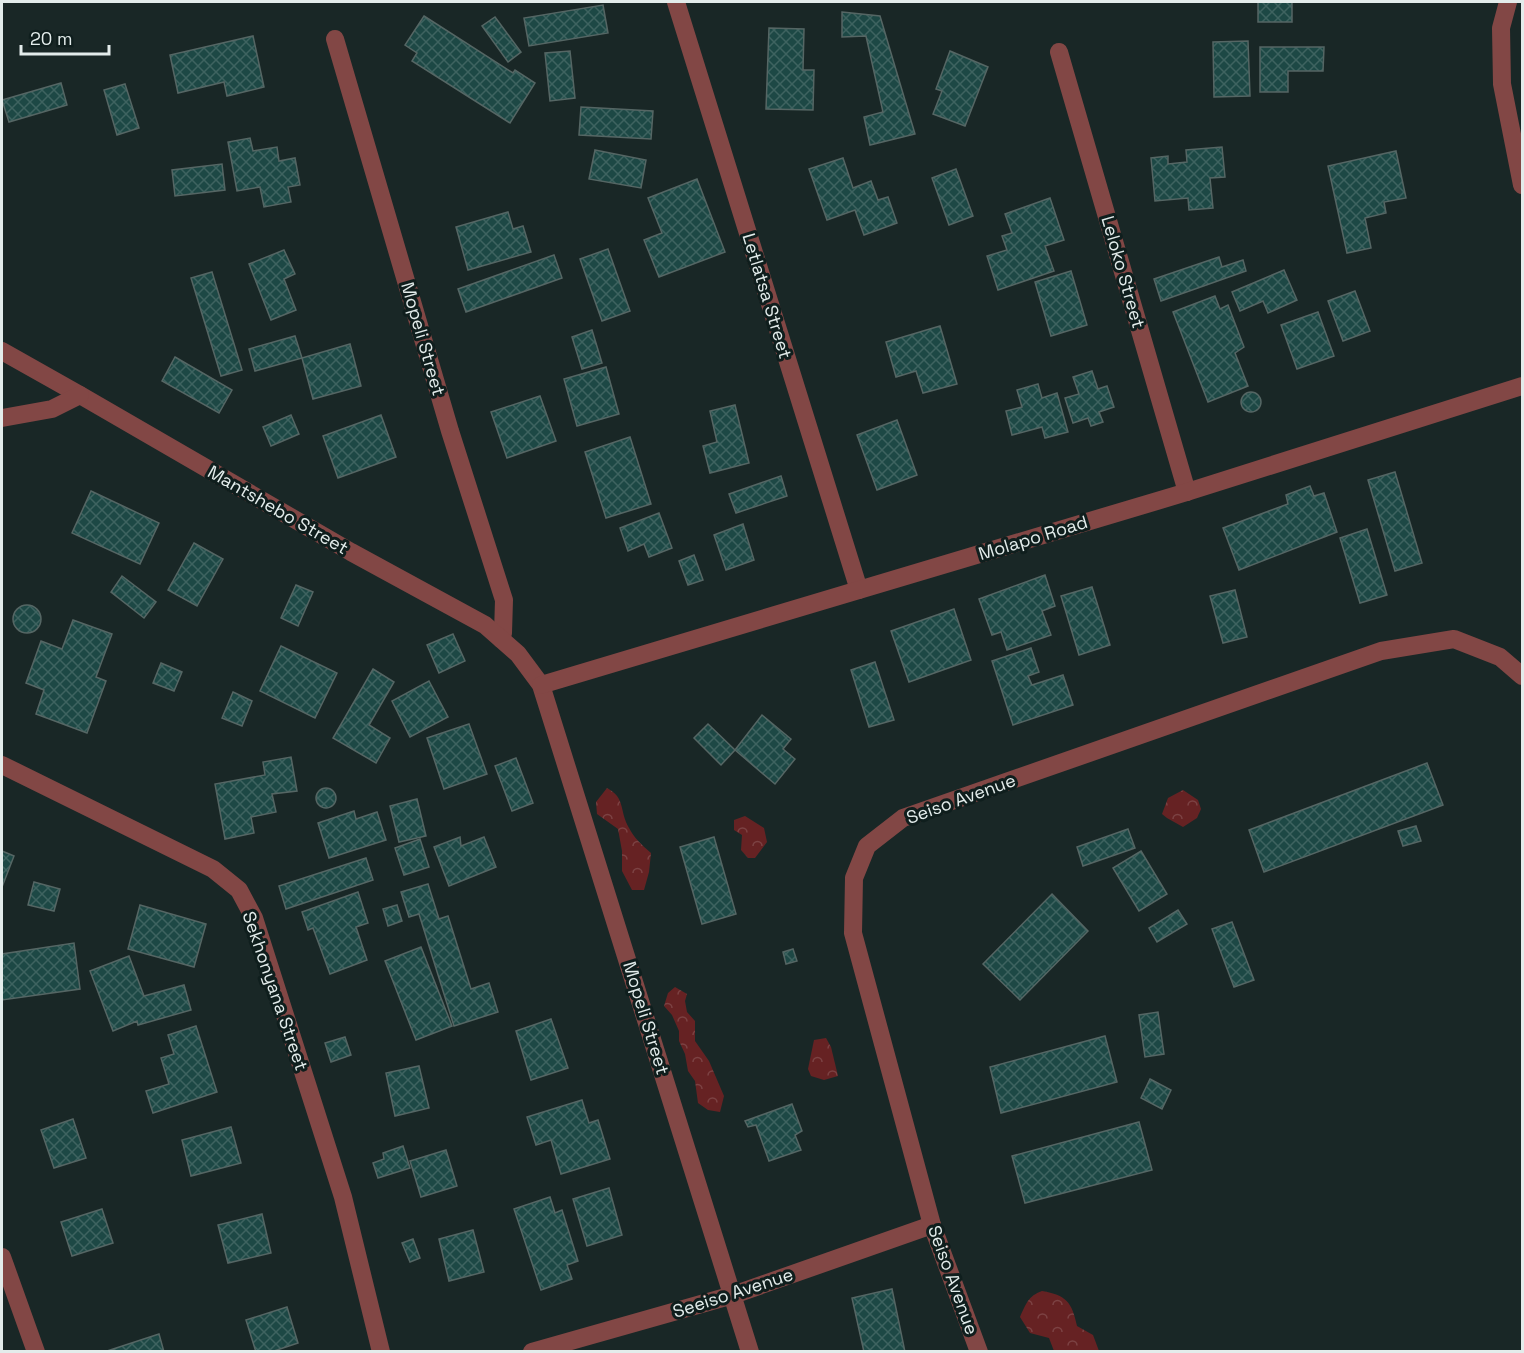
<svg xmlns="http://www.w3.org/2000/svg" width="1524" height="1353" font-family="'Space Grotesk',sans-serif">
<style>
.forest{fill:url(#forest-crowns)}
.building{fill:url(#building-cross-hatch);stroke:#556664;stroke-width:1.5}
.lines{fill:none;stroke-linecap:round;stroke-linejoin:round}
.street{stroke:#824745;stroke-width:18}
.labels{text-anchor:middle;stroke-width:6;stroke-linejoin:round;paint-order:stroke}
.street-label{font-size:18px;fill:#e3eceb;stroke:#0f1e1d}
</style>
<defs>
<pattern id="forest-crowns" width="20" height="18" patternUnits="userSpaceOnUse" patternTransform="scale(1.5)"><rect width="20" height="18" fill="#662223"/><path d="M2 6a3 3 0 1 1 6 0M12 15a3 3 0 1 1 6 0" fill="none" stroke="#7c4243"/></pattern>
<pattern id="building-cross-hatch" width="8" height="8" patternUnits="userSpaceOnUse" patternTransform="scale(1.5)"><rect width="8" height="8" fill="#1d4845"/><path d="M0 0l8 8M0 8l8-8" fill="none" stroke="#3e6360"/></pattern>
</defs>
<rect width="100%" height="100%" fill="#192726"/>
<g class="forest">
<path d="M607,788C626,798 619,811 629,828C634,838 642,845 651,853L649,872L644,890H632L622,871V851L618,829L597,814L596,802Z"/>
<polygon points="1183,790 1198,800 1201,809 1197,818 1183,827 1167,818 1162,814 1168,798"/>
<polygon points="745,816 764,828 767,842 755,858 748,858 741,850 742,835 734,830 734,820"/>
<polygon points="675,987 687,994 685,1001 687,1012 695,1021 695,1041 709,1061 724,1096 720,1112 708,1110 698,1103 695,1081 688,1071 685,1054 679,1041 679,1031 672,1015 664,1006 668,993"/>
<polygon points="826,1038 831,1047 838,1076 824,1080 811,1076 808,1069 814,1040"/>
<path d="M1042,1291C1066,1295 1072,1302 1077,1326L1093,1335L1099,1351H1054L1049,1338L1030,1333L1020,1317C1026,1304 1028,1296 1042,1291Z"/>
</g>
<g class="building">
<rect x="1258" y="2" width="34" height="20"/>
<polygon points="603,5 608,33 529,46 524,18"/>
<polygon points="842,12 880,16 915,134 870,145 864,117 883,112 866,36 842,37"/>
<polygon points="424,16 513,73 515,70 535,83 510,123 412,61 417,53 405,45"/>
<polygon points="495,17 521,52 508,62 482,26"/>
<polygon points="769,28 804,29 803,70 814,70 813,110 766,109"/>
<polygon points="253,36 264,87 227,96 224,82 178,93 170,55"/>
<polygon points="1248,41 1250,96 1214,97 1213,42"/>
<polygon points="1260,47 1324,47 1323,71 1288,71 1288,92 1260,92"/>
<polygon points="570,51 575,98 550,101 545,53"/>
<polygon points="950,51 988,67 965,126 933,114 942,91 936,89"/>
<polygon points="61,83 67,105 9,122 2,100"/>
<polygon points="125,84 139,128 117,135 104,90"/>
<polygon points="581,107 653,111 651,139 579,135"/>
<polygon points="250,138 253,151 277,147 279,161 295,158 300,185 288,187 291,202 264,207 260,187 237,191 228,142"/>
<polygon points="1222,147 1225,177 1210,178 1213,208 1189,210 1188,198 1155,201 1151,158 1168,156 1168,164 1187,162 1186,150"/>
<polygon points="595,150 646,160 641,188 589,179"/>
<polygon points="1396,151 1406,198 1384,202 1386,213 1365,218 1371,248 1347,253 1328,166"/>
<polygon points="843,158 853,188 871,181 878,200 888,197 897,223 864,235 855,210 827,220 809,169"/>
<polygon points="222,164 225,190 175,196 172,170"/>
<polygon points="956,169 973,216 949,225 932,178"/>
<polygon points="697,179 725,252 659,277 644,240 662,233 648,198"/>
<polygon points="1050,198 1064,240 1045,246 1054,271 998,290 987,256 1007,250 1002,236 1012,233 1005,214"/>
<polygon points="508,212 513,229 523,226 531,252 468,270 456,227"/>
<polygon points="608,249 630,311 602,321 580,259"/>
<polygon points="284,250 295,274 284,279 296,310 271,320 249,264"/>
<polygon points="554,255 562,278 466,312 458,289"/>
<polygon points="1219,257 1222,267 1243,260 1246,271 1161,301 1154,279"/>
<polygon points="1284,270 1297,300 1268,313 1263,301 1240,311 1232,292"/>
<polygon points="1071,271 1087,325 1051,336 1035,282"/>
<polygon points="212,272 242,370 221,376 191,278"/>
<polygon points="1355,291 1370,331 1343,341 1328,301"/>
<polygon points="1215,296 1220,309 1228,305 1244,347 1235,353 1248,386 1208,402 1173,312"/>
<polygon points="1318,312 1334,356 1297,369 1281,325"/>
<polygon points="940,326 957,384 923,393 916,371 896,377 886,342"/>
<polygon points="592,330 602,363 582,369 572,337"/>
<polygon points="295,336 302,358 255,371 249,349"/>
<polygon points="350,344 361,386 313,399 302,358"/>
<polygon points="175,357 232,390 219,413 162,381"/>
<polygon points="606,367 619,414 577,426 564,379"/>
<polygon points="1092,371 1098,389 1107,386 1114,407 1099,412 1103,422 1091,426 1088,418 1073,423 1065,398 1079,394 1073,377"/>
<polygon points="1038,384 1042,398 1057,393 1068,432 1045,438 1042,427 1012,435 1006,411 1022,407 1017,390"/>
<circle cx="1251" cy="402" r="10"/>
<polygon points="540,396 556,441 507,458 491,412"/>
<polygon points="735,405 749,463 710,473 703,446 717,442 710,411"/>
<polygon points="291,415 299,434 271,446 263,427"/>
<polygon points="381,415 396,457 338,478 323,436"/>
<polygon points="897,420 917,475 877,490 857,435"/>
<polygon points="630,437 651,504 606,518 585,452"/>
<polygon points="1395,472 1422,563 1395,571 1368,480"/>
<polygon points="781,476 787,496 736,513 729,494"/>
<polygon points="1310,486 1314,496 1324,493 1337,532 1239,570 1223,528 1288,504 1286,495"/>
<polygon points="91,491 159,523 140,564 72,533"/>
<polygon points="659,513 672,548 649,557 644,544 628,551 620,528"/>
<polygon points="743,524 754,560 726,570 714,535"/>
<polygon points="1367,529 1387,595 1360,603 1340,538"/>
<polygon points="194,543 223,559 197,606 168,590"/>
<polygon points="694,555 703,580 688,585 679,561"/>
<polygon points="1045,575 1055,606 1042,611 1051,635 1007,650 1001,632 992,635 979,599"/>
<polygon points="122,576 156,602 144,618 111,592"/>
<polygon points="296,585 313,592 298,626 281,618"/>
<polygon points="1092,587 1110,645 1079,655 1061,596"/>
<polygon points="1235,590 1247,637 1223,643 1210,596"/>
<circle cx="27" cy="619" r="14"/>
<polygon points="954,609 971,660 909,682 891,631"/>
<polygon points="73,620 112,634 96,677 106,681 87,733 36,714 44,690 26,683 41,641 62,649"/>
<polygon points="453,634 465,661 439,673 427,645"/>
<polygon points="281,646 337,673 315,718 260,691"/>
<polygon points="1031,648 1039,672 1028,676 1032,685 1063,675 1073,705 1013,725 992,661"/>
<polygon points="875,662 894,720 869,727 851,670"/>
<polygon points="161,663 182,672 174,691 153,683"/>
<polygon points="373,669 394,682 369,725 390,738 376,763 333,738"/>
<polygon points="429,681 448,717 410,737 392,701"/>
<polygon points="233,692 252,701 242,726 222,718"/>
<polygon points="762,715 791,739 783,749 795,759 775,784 735,750"/>
<polygon points="469,724 487,774 444,789 427,738"/>
<polygon points="708,724 735,750 721,765 694,738"/>
<polygon points="291,757 297,791 272,794 276,812 251,817 254,833 225,839 215,784 265,775 263,762"/>
<polygon points="516,758 533,803 512,811 495,766"/>
<polygon points="1427,763 1443,805 1264,872 1249,830"/>
<circle cx="326" cy="798" r="10"/>
<polygon points="417,799 426,836 399,842 390,806"/>
<polygon points="354,811 356,819 377,812 386,840 329,858 318,823"/>
<polygon points="1416,826 1421,841 1403,846 1398,831"/>
<polygon points="1128,829 1135,848 1083,866 1077,847"/>
<polygon points="460,837 461,846 484,837 496,867 449,886 434,847"/>
<polygon points="714,837 736,914 702,924 680,847"/>
<polygon points="420,839 429,867 404,875 395,848"/>
<polygon points="2,851 14,856 2,887"/>
<polygon points="1141,851 1167,894 1139,911 1113,868"/>
<polygon points="366,858 373,880 286,909 279,886"/>
<polygon points="34,882 60,889 54,911 28,905"/>
<polygon points="428,884 439,919 448,916 471,989 489,983 498,1012 454,1026 419,914 409,917 401,892"/>
<polygon points="358,892 368,923 356,927 367,960 330,974 313,928 308,930 302,912"/>
<polygon points="1052,894 1088,931 1020,1000 983,964"/>
<polygon points="140,905 206,924 194,967 128,949"/>
<polygon points="397,905 402,921 388,926 383,909"/>
<polygon points="1178,910 1187,924 1157,942 1149,928"/>
<polygon points="1232,922 1254,980 1234,987 1212,929"/>
<polygon points="74,943 80,989 2,1000 2,954"/>
<polygon points="421,947 452,1026 416,1040 385,961"/>
<polygon points="793,949 797,961 786,964 783,952"/>
<polygon points="129,956 144,996 184,985 191,1010 138,1025 137,1021 113,1031 90,971"/>
<polygon points="1158,1012 1164,1054 1145,1057 1139,1015"/>
<polygon points="551,1019 568,1068 531,1080 516,1031"/>
<polygon points="196,1026 217,1092 153,1113 146,1091 169,1084 161,1058 174,1054 168,1035"/>
<polygon points="1105,1036 1117,1082 1001,1113 990,1067"/>
<polygon points="345,1037 351,1055 331,1062 325,1043"/>
<polygon points="419,1066 429,1108 395,1116 386,1073"/>
<polygon points="1150,1079 1171,1090 1162,1109 1141,1098"/>
<polygon points="582,1100 589,1123 598,1120 610,1159 561,1174 551,1140 536,1145 527,1117"/>
<polygon points="792,1104 802,1131 795,1135 801,1150 769,1161 756,1125 748,1127 745,1121"/>
<polygon points="73,1119 86,1158 54,1168 41,1130"/>
<polygon points="1139,1122 1152,1170 1025,1203 1012,1156"/>
<polygon points="231,1127 241,1163 191,1176 182,1140"/>
<polygon points="403,1146 410,1168 378,1178 373,1163 384,1159 383,1153"/>
<polygon points="446,1150 457,1186 421,1197 410,1161"/>
<polygon points="609,1188 622,1235 587,1246 573,1199"/>
<polygon points="550,1197 555,1213 562,1210 578,1261 567,1265 572,1279 541,1290 514,1209"/>
<polygon points="102,1209 113,1243 72,1256 61,1222"/>
<polygon points="262,1214 271,1253 228,1263 218,1225"/>
<polygon points="473,1230 484,1272 449,1281 439,1239"/>
<polygon points="413,1239 420,1258 410,1262 402,1243"/>
<polygon points="892,1289 905,1352 864,1352 852,1298"/>
<polygon points="287,1307 298,1343 271,1352 256,1352 246,1320"/>
<polygon points="159,1334 164,1352 104,1352"/>
</g>
<g class="lines">
<g class="street">
<polyline points="676,2 859,590"/>
<polyline points="1508,2 1501,28 1502,84 1522,185"/>
<polyline points="335,39 450,431 504,600 503,633 501,639"/>
<polyline points="1059,52 1187,492"/>
<polyline points="2,351 80,395 351,552 485,625 518,654 541,685 750,1352"/>
<polyline points="2,418 52,409 80,395"/>
<polyline points="541,685 1187,492 1522,386"/>
<polyline points="2,765 213,869 239,890 254,918 343,1197 381,1352"/>
<polyline points="2,1257 36,1352"/>
<polyline points="532,1352 733,1295 932,1225"/>
<polyline points="979,1352 932,1225 853,933 854,878 867,846 903,818 1381,651 1454,639 1500,657 1522,676"/>
</g>
</g>
<g class="labels">
<g class="street-label">
<text transform="translate(1123 272) rotate(74)" y="6">Leloko Street</text>
<text transform="translate(767 296) rotate(73)" y="6">Letlatsa Street</text>
<text transform="translate(423 339) rotate(74)" y="6">Mopeli Street</text>
<text transform="translate(278 510) rotate(30)" y="6">Mantshebo Street</text>
<text transform="translate(1033 538) rotate(-17)" y="6">Molapo Road</text>
<text transform="translate(961 799) rotate(-20)" y="6">Seiso Avenue</text>
<text transform="translate(275 991) rotate(71)" y="6">Sekhonyana Street</text>
<text transform="translate(646 1018) rotate(73)" y="6">Mopeli Street</text>
<text transform="translate(953 1280) rotate(70)" y="6">Seiso Avenue</text>
<text transform="translate(733 1293) rotate(-18)" y="6">Seeiso Avenue</text>
</g>
</g>
<rect width="1524" height="1353" fill="none" stroke="#e3eceb" stroke-width="6"/>
<path d="M21 45v9h88v-9" fill="none" stroke="#e3eceb" stroke-width="3"/>
<text x="30" y="45" font-size="18" fill="#e3eceb" stroke="#0f1e1d" stroke-width="4.5" paint-order="stroke">20 m</text>
</svg>
